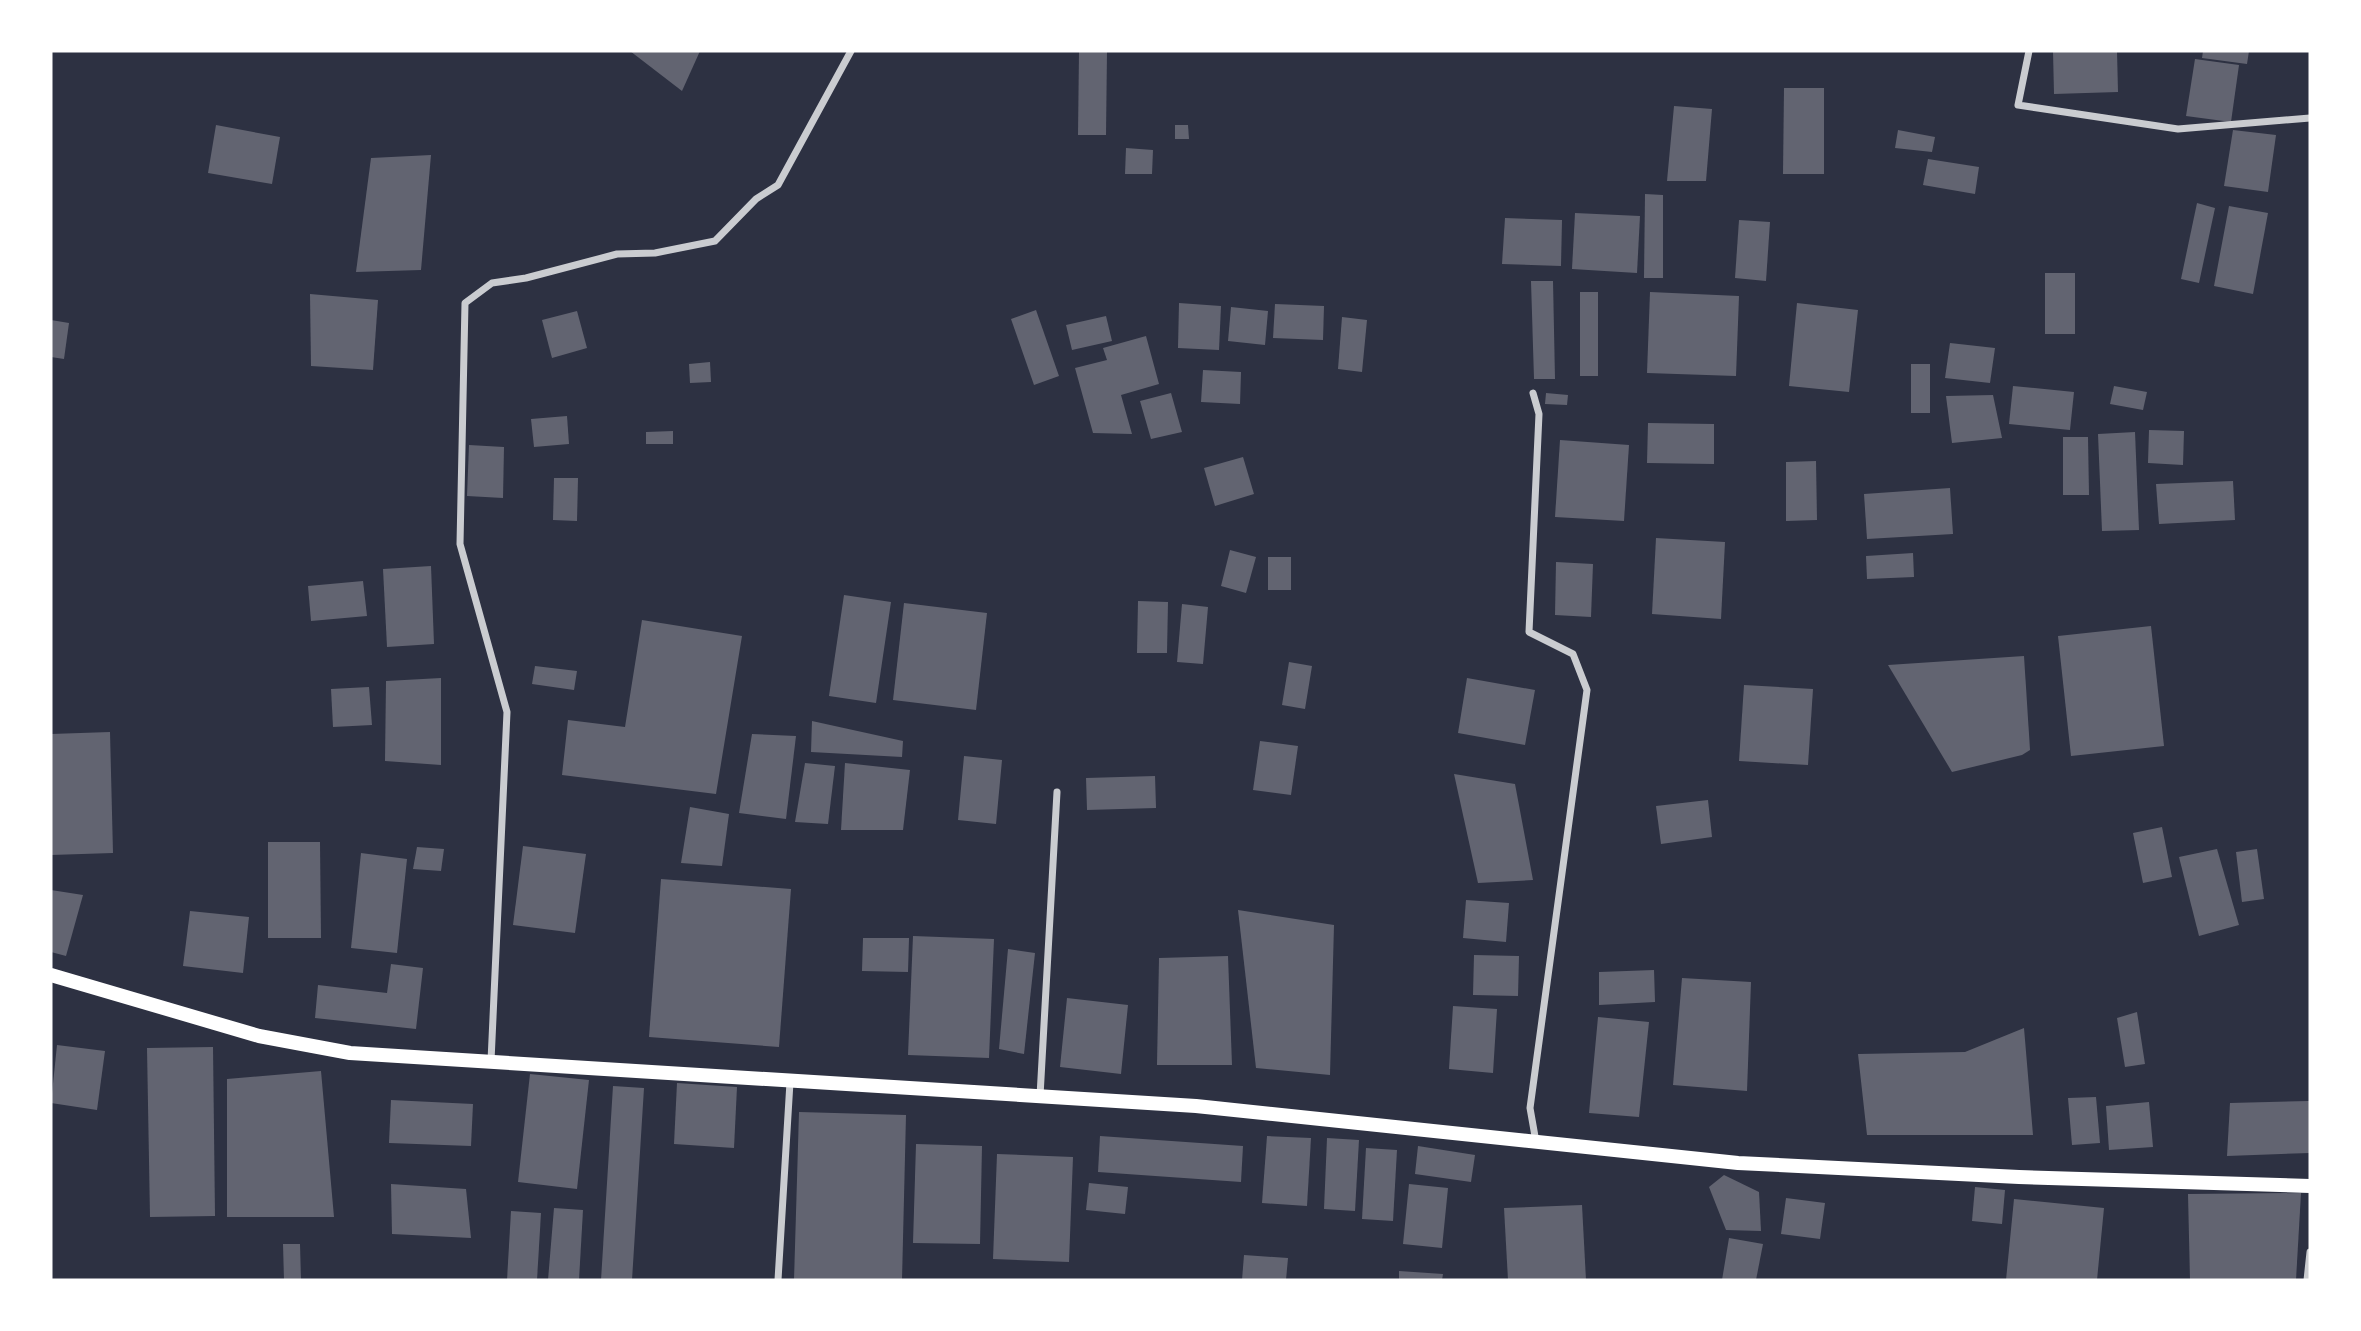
<svg xmlns="http://www.w3.org/2000/svg" width="2361" height="1331" font-family="'Noto Serif',serif">
  <rect width="100%" height="100%" fill="#2d3142"/>
  <g fill="#626471">
    <polygon points="630,51 700,51 682,91"/>
    <polygon points="1079,51 1107,51 1106,135 1078,135"/>
    <polygon points="2053,51 2117,51 2118,92 2054,94"/>
    <polygon points="2203,51 2249,51 2247,64 2202,58"/>
    <polygon points="2195,59 2239,65 2231,122 2186,116"/>
    <polygon points="1784,88 1824,88 1824,174 1783,174"/>
    <polygon points="1674,106 1712,109 1706,181 1667,181"/>
    <polygon points="216,125 280,137 272,184 208,173"/>
    <polygon points="1175,125 1188,125 1189,139 1175,139"/>
    <polygon points="1898,130 1935,137 1932,152 1895,148"/>
    <polygon points="2233,130 2276,135 2268,192 2224,186"/>
    <polygon points="1126,148 1153,150 1152,174 1125,174"/>
    <polygon points="431,155 421,270 356,272 371,158"/>
    <polygon points="1928,159 1979,167 1975,194 1923,185"/>
    <polygon points="1645,194 1663,195 1663,278 1644,278"/>
    <polygon points="2197,203 2215,208 2199,283 2181,279"/>
    <polygon points="2229,206 2268,213 2253,294 2214,286"/>
    <polygon points="1575,213 1640,216 1637,273 1572,269"/>
    <polygon points="1505,218 1562,220 1561,266 1502,264"/>
    <polygon points="1739,220 1770,222 1766,281 1735,278"/>
    <rect x="2045" y="273" width="30" height="61"/>
    <polygon points="1531,281 1553,281 1555,379 1534,379"/>
    <rect x="1580" y="292" width="18" height="84"/>
    <polygon points="1650,292 1739,296 1736,376 1647,373"/>
    <polygon points="310,294 378,300 373,370 311,366"/>
    <polygon points="1179,303 1221,306 1219,350 1178,348"/>
    <polygon points="1797,303 1858,310 1849,392 1789,386"/>
    <polygon points="1275,304 1324,306 1323,340 1273,338"/>
    <polygon points="1231,307 1268,311 1265,345 1228,341"/>
    <polygon points="1036,310 1059,376 1034,385 1011,319"/>
    <polygon points="577,311 587,348 552,358 542,320"/>
    <polygon points="1106,316 1112,341 1072,350 1066,325"/>
    <polygon points="1342,317 1367,320 1362,372 1338,369"/>
    <polygon points="51,320 69,323 64,359 51,357"/>
    <polygon points="1146,336 1159,384 1121,395 1132,434 1093,433 1075,368 1107,360 1103,348"/>
    <polygon points="1950,343 1995,348 1990,383 1945,378"/>
    <polygon points="710,362 711,382 690,383 689,364"/>
    <rect x="1911" y="364" width="19" height="49"/>
    <polygon points="1203,370 1241,372 1240,404 1201,402"/>
    <polygon points="2013,386 2074,392 2070,430 2009,424"/>
    <polygon points="2114,386 2147,392 2143,410 2110,404"/>
    <polygon points="1171,393 1182,432 1151,439 1140,401"/>
    <polygon points="1546,393 1568,395 1567,405 1545,404"/>
    <polygon points="1993,395 2002,438 1952,443 1946,396"/>
    <polygon points="567,416 569,444 534,447 531,419"/>
    <polygon points="1648,423 1714,424 1714,464 1647,463"/>
    <polygon points="2149,430 2184,431 2183,465 2148,463"/>
    <polygon points="673,431 673,444 646,444 646,432"/>
    <polygon points="2135,432 2139,530 2102,531 2098,434"/>
    <polygon points="2063,437 2088,437 2089,495 2063,495"/>
    <polygon points="1560,440 1629,445 1624,521 1555,517"/>
    <polygon points="469,445 504,447 503,498 467,496"/>
    <polygon points="1243,457 1254,494 1215,506 1204,468"/>
    <polygon points="1816,461 1817,520 1786,521 1786,462"/>
    <polygon points="554,478 578,478 577,521 553,520"/>
    <polygon points="2233,481 2235,520 2159,524 2156,484"/>
    <polygon points="1950,488 1953,534 1867,539 1864,494"/>
    <polygon points="1656,538 1725,542 1721,619 1652,614"/>
    <polygon points="1230,550 1256,557 1246,593 1221,586"/>
    <polygon points="1913,553 1914,577 1867,579 1866,556"/>
    <rect x="1268" y="557" width="23" height="33"/>
    <polygon points="1556,562 1593,564 1591,617 1555,615"/>
    <polygon points="431,566 434,644 387,647 383,569"/>
    <polygon points="363,581 367,616 311,621 308,586"/>
    <polygon points="844,595 891,602 876,703 829,696"/>
    <polygon points="1138,601 1168,602 1167,653 1137,653"/>
    <polygon points="904,603 987,613 976,710 893,700"/>
    <polygon points="1182,604 1208,607 1203,664 1177,662"/>
    <polygon points="642,620 742,636 716,794 562,775 568,720 625,727"/>
    <polygon points="2151,626 2164,746 2071,756 2058,636"/>
    <polygon points="2024,656 2030,750 2022,755 1952,772 1888,665"/>
    <polygon points="1289,662 1312,666 1305,709 1282,705"/>
    <polygon points="535,666 577,671 574,690 532,684"/>
    <polygon points="441,678 441,765 385,761 386,681"/>
    <polygon points="1467,678 1535,690 1525,745 1458,733"/>
    <polygon points="1744,685 1813,689 1808,765 1739,761"/>
    <polygon points="369,687 372,725 333,727 331,689"/>
    <polygon points="812,721 903,741 902,757 811,752"/>
    <polygon points="110,732 113,853 51,855 51,734"/>
    <polygon points="752,734 796,736 786,819 739,813"/>
    <polygon points="1260,741 1298,746 1291,795 1253,790"/>
    <polygon points="964,756 1002,760 996,824 958,820"/>
    <polygon points="805,763 835,766 828,824 795,822"/>
    <polygon points="845,763 910,770 903,830 841,830"/>
    <polygon points="1454,774 1515,784 1533,880 1478,883"/>
    <polygon points="1155,776 1156,808 1087,810 1086,778"/>
    <polygon points="1708,800 1712,837 1661,844 1656,806"/>
    <polygon points="690,807 729,814 722,866 681,863"/>
    <polygon points="2162,827 2172,877 2143,883 2133,833"/>
    <polygon points="268,842 320,842 321,938 268,938"/>
    <polygon points="523,846 586,854 575,933 513,925"/>
    <polygon points="417,847 444,849 441,871 413,869"/>
    <polygon points="2217,849 2239,925 2199,936 2179,857"/>
    <polygon points="2257,849 2264,899 2242,902 2236,852"/>
    <polygon points="361,853 407,859 397,953 351,948"/>
    <polygon points="661,879 791,889 779,1047 649,1037"/>
    <polygon points="51,890 83,895 66,956 51,952"/>
    <polygon points="1466,900 1509,903 1506,942 1463,938"/>
    <polygon points="1238,910 1334,925 1330,1075 1256,1068"/>
    <polygon points="190,911 249,917 243,973 183,966"/>
    <polygon points="913,936 994,939 989,1058 908,1055"/>
    <polygon points="863,938 909,938 908,972 862,971"/>
    <polygon points="1008,949 1035,953 1024,1054 999,1049"/>
    <polygon points="1474,955 1519,956 1518,996 1473,995"/>
    <polygon points="1228,956 1232,1065 1157,1065 1159,958"/>
    <polygon points="391,964 423,968 416,1029 315,1018 318,985 387,993"/>
    <polygon points="1654,970 1655,1002 1599,1005 1599,972"/>
    <polygon points="1682,978 1751,982 1747,1091 1673,1085"/>
    <polygon points="1067,998 1128,1005 1121,1074 1060,1067"/>
    <polygon points="1453,1006 1497,1009 1493,1073 1449,1069"/>
    <polygon points="2137,1012 2145,1064 2125,1067 2117,1018"/>
    <polygon points="1598,1017 1649,1022 1639,1117 1589,1113"/>
    <polygon points="2024,1028 2033,1135 1867,1135 1858,1054 1965,1052"/>
    <polygon points="57,1045 105,1051 97,1110 51,1103"/>
    <polygon points="213,1047 215,1216 150,1217 147,1048"/>
    <polygon points="321,1071 334,1217 227,1217 227,1079"/>
    <polygon points="530,1074 589,1080 577,1189 518,1182"/>
    <polygon points="677,1083 737,1087 734,1148 674,1144"/>
    <polygon points="613,1086 644,1088 632,1280 601,1280"/>
    <polygon points="2096,1097 2100,1143 2072,1145 2068,1098"/>
    <polygon points="391,1100 473,1104 471,1146 389,1143"/>
    <polygon points="2309,1101 2310,1153 2227,1156 2230,1103"/>
    <polygon points="2149,1102 2153,1147 2109,1150 2106,1106"/>
    <polygon points="799,1112 906,1115 902,1280 794,1280"/>
    <polygon points="1100,1136 1243,1146 1241,1182 1098,1172"/>
    <polygon points="1267,1136 1311,1138 1307,1206 1262,1203"/>
    <polygon points="1327,1138 1359,1140 1355,1211 1324,1209"/>
    <polygon points="916,1144 982,1146 980,1244 913,1243"/>
    <polygon points="1418,1146 1475,1155 1471,1182 1415,1174"/>
    <polygon points="1366,1148 1397,1150 1393,1221 1362,1219"/>
    <polygon points="997,1154 1073,1157 1069,1262 993,1259"/>
    <polygon points="1724,1175 1759,1192 1761,1231 1726,1230 1709,1187"/>
    <polygon points="1089,1183 1128,1187 1125,1214 1086,1210"/>
    <polygon points="391,1184 466,1189 471,1238 392,1234"/>
    <polygon points="1409,1184 1448,1188 1442,1248 1403,1244"/>
    <polygon points="1975,1187 2005,1190 2002,1224 1972,1221"/>
    <polygon points="2301,1193 2296,1280 2190,1280 2188,1194"/>
    <polygon points="1786,1198 1825,1203 1820,1239 1781,1234"/>
    <polygon points="2014,1199 2104,1208 2097,1280 2006,1280"/>
    <polygon points="1582,1205 1586,1280 1508,1280 1504,1208"/>
    <polygon points="554,1208 583,1210 579,1280 548,1280"/>
    <polygon points="511,1211 541,1213 537,1280 507,1280"/>
    <polygon points="1729,1238 1763,1244 1756,1280 1722,1280"/>
    <polygon points="283,1244 300,1244 301,1280 284,1280"/>
    <polygon points="1244,1255 1288,1258 1286,1280 1242,1280"/>
    <polygon points="1399,1271 1443,1274 1442,1280 1399,1280"/>
  </g>
  <g fill="none" stroke-linecap="round" stroke-linejoin="round">
    <g stroke="#caccd0" stroke-width="7">
      <polyline points="2029,51 2018,105 2178,129 2310,118"/>
      <polyline points="1533,393 1539,414 1529,632 1573,654 1587,690 1530,1108 1536,1142"/>
      <polyline points="491,1061 507,712 460,544 465,303 492,283 526,278 617,254 655,253 715,241 756,199 778,185 851,51"/>
      <polyline points="1040,1096 1057,792"/>
      <polyline points="778,1280 790,1082"/>
      <polyline points="2307,1280 2310,1252"/>
    </g>
    <polyline stroke="#fff" stroke-width="14" points="51,975 259,1036 350,1053 1196,1106 1738,1163 2019,1177 2310,1186"/>
  </g>
  <rect width="2361" height="1331" fill="none" stroke="#ffffff" stroke-width="105"/>
</svg>
